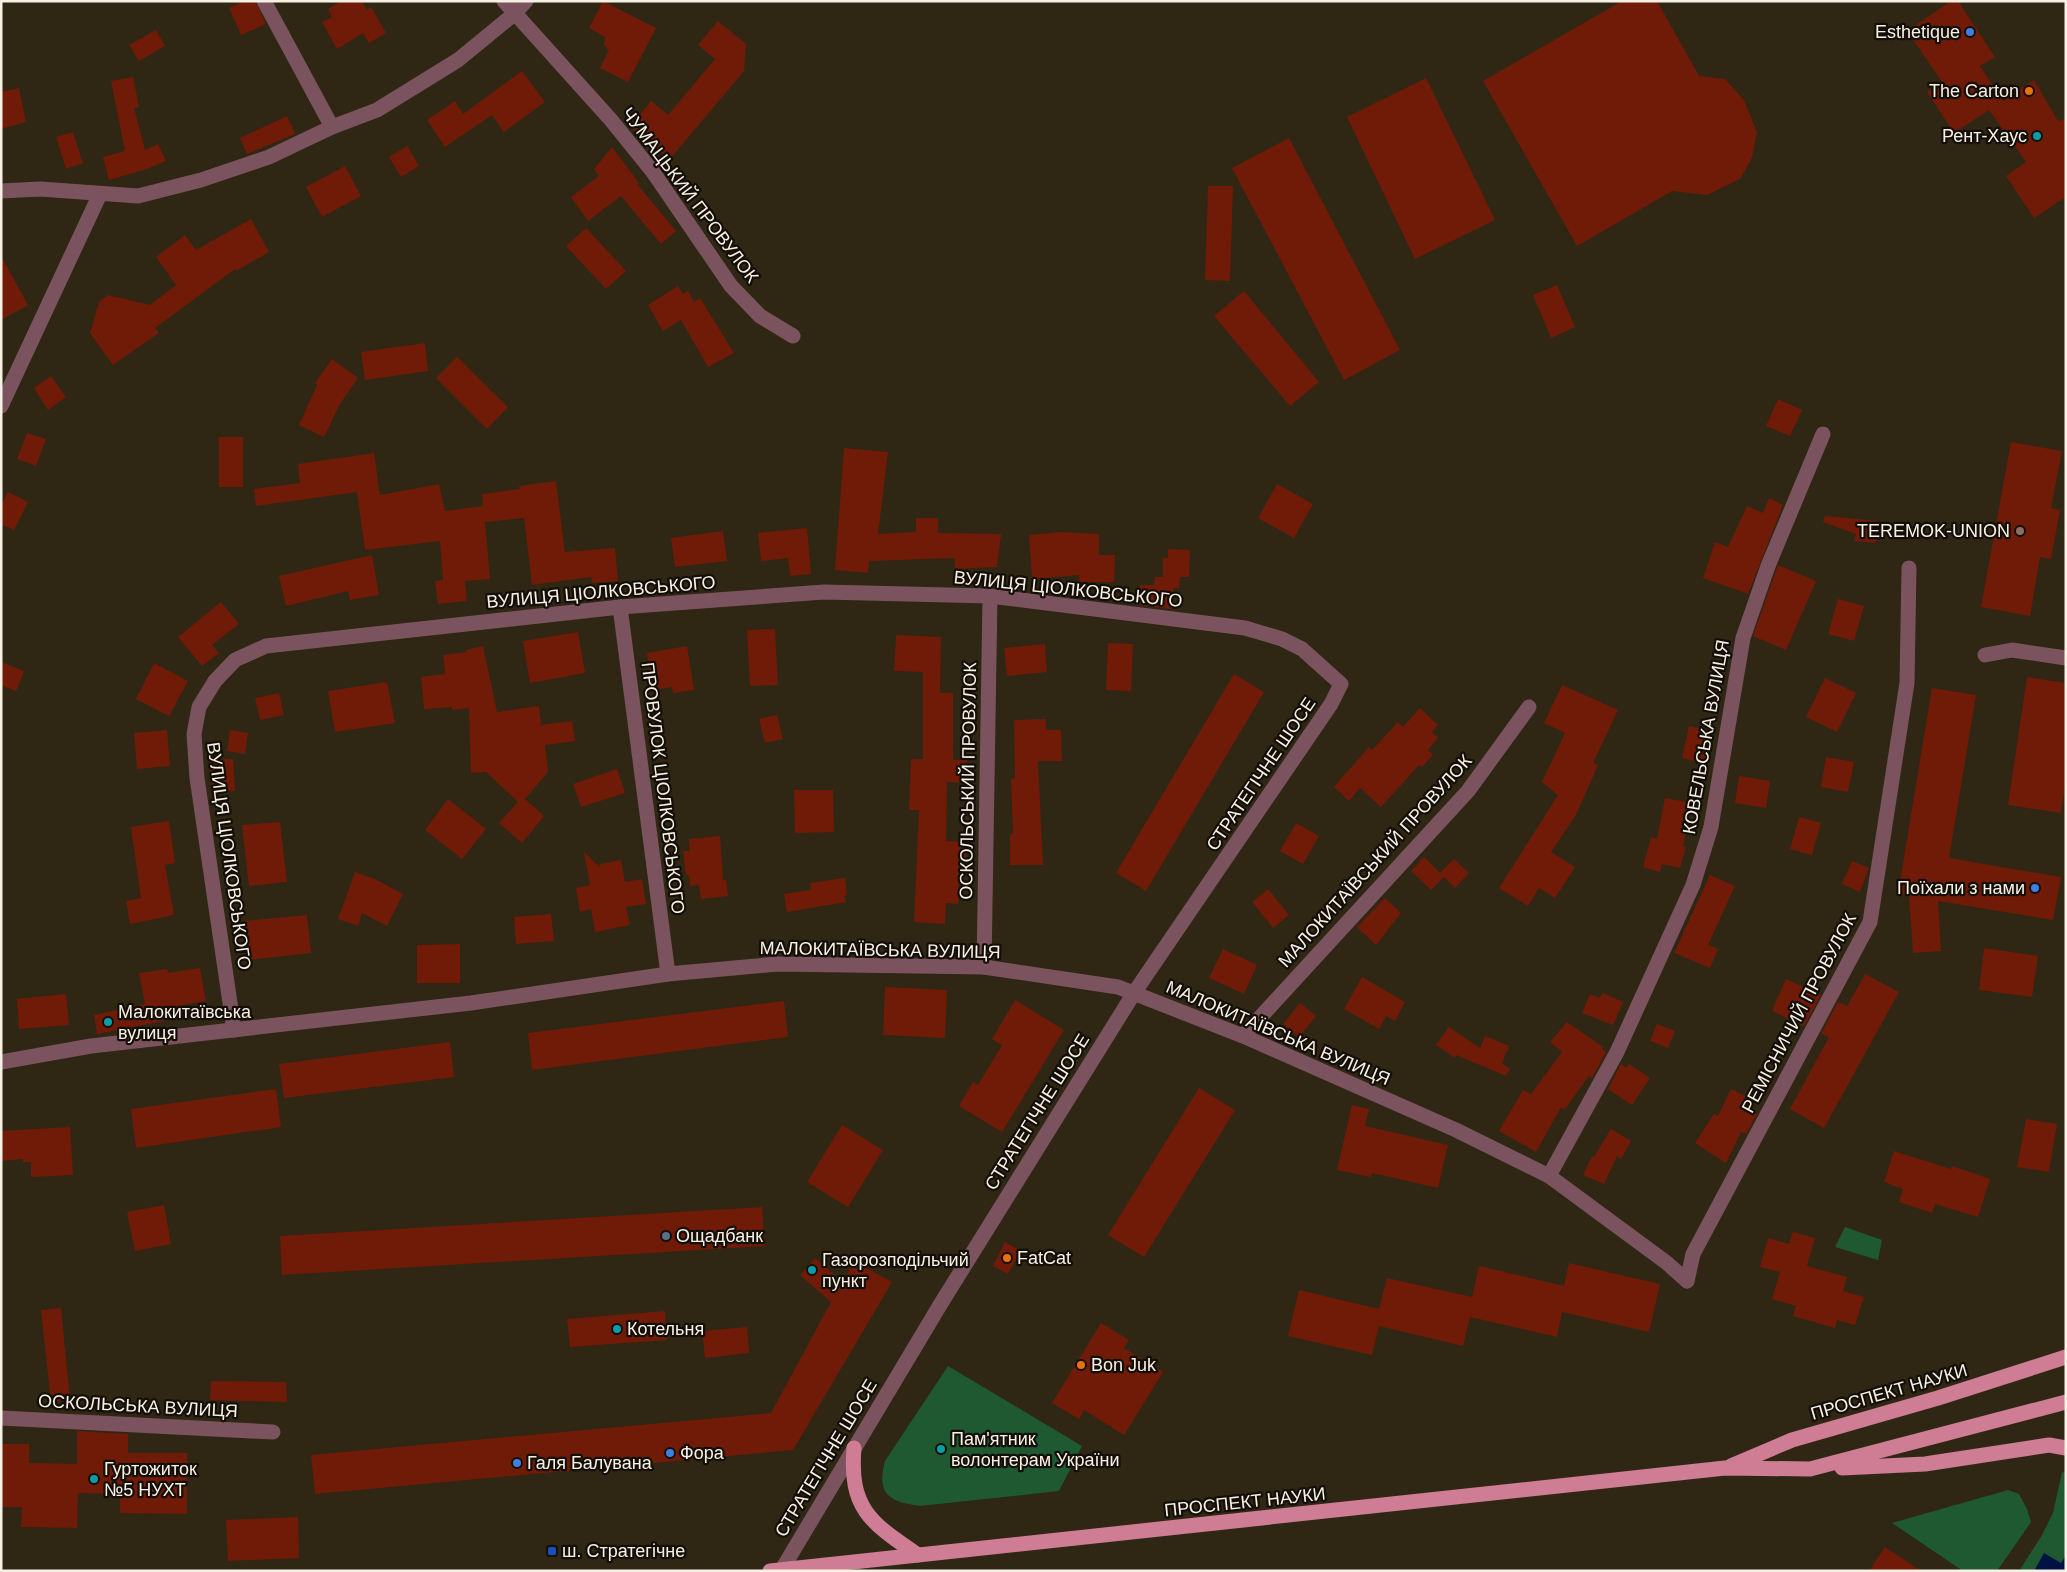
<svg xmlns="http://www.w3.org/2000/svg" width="2067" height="1572" font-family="Arial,sans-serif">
  <rect width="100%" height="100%" fill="#2f2614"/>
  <g fill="#1e5931">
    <polygon points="1845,1227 1882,1240 1878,1260 1835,1247"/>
    <path d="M948 1366 1082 1446 1059 1491 920 1506C889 1502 876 1494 885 1461Z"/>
    <polygon points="2062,1472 2066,1473 2066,1571 2019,1571 2042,1535 2053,1513"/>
    <polygon points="2008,1490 2019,1494 2027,1509 2031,1522 1997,1571 1963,1571 1892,1523"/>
  </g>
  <polygon fill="#001243" points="2044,1553 2061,1563 2066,1555 2066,1571 2034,1571"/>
  <g fill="#701b07">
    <polygon points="244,1 255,1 266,24 241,35 229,8"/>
    <polygon points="342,1 362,1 367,10 371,7 386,33 369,43 363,33 337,49 322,22 332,17 328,9"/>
    <polygon points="603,1 656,28 628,82 600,68 609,50 604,45 605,37 589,28"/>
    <polygon points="1622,1 1657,1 1699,76 1725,79 1744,100 1757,132 1752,158 1740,179 1707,195 1672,191 1577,246 1483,81"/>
    <polygon points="1951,1 1958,1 1995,57 1980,66 2003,101 2034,80 2058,121 2066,119 2066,197 2034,218 2006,176 2026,162 1989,110 1954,133 1927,92 1942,82 1907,31"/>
    <polygon points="718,21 746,44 744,71 669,160 630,127 651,101 668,115 715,59 698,45"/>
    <polygon points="156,30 165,46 139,61 129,45"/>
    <polygon points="522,71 545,102 504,132 492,115 445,147 427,120 455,101 463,114"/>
    <polygon points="133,77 139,107 134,108 145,150 158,144 166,161 147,169 109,180 103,157 125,151 111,81"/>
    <polygon points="1426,78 1495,220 1415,259 1347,117"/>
    <polygon points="19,88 26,122 1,129 1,92"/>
    <polygon points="287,116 295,134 247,154 240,138"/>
    <polygon points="73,132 83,163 66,169 56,137"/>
    <polygon points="1289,138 1400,350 1344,380 1232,168"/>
    <polygon points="407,146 419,166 401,177 389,157"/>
    <polygon points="612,147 639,183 637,184 676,231 661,244 621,196 588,221 571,197 599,176 594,169"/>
    <polygon points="345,166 361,196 322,217 306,187"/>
    <polygon points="1208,186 1233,186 1230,281 1205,280"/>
    <polygon points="251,219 269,252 236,271 235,269 155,328 159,333 113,365 90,333 99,302 108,295 150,305 176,285 156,257 185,235 196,250"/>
    <polygon points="586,228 626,271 606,289 566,246"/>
    <polygon points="1,256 28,305 1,320"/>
    <polygon points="1557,285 1575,327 1551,338 1533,295"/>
    <polygon points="678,286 683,294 688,291 694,302 700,298 734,353 708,367 681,320 663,331 648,305"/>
    <polygon points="1244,291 1319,382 1290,406 1214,316"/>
    <polygon points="425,343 428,371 365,380 361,352"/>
    <polygon points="457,357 508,407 487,429 436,378"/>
    <polygon points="332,359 358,378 340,404 324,437 299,425 317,385 315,383"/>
    <polygon points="51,376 66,397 48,410 34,388"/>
    <polygon points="1778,399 1802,410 1790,436 1766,426"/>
    <polygon points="27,433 46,439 36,466 17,459"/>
    <rect x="219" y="437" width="24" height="50"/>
    <polygon points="2011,442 2062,451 2051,508 2060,510 2051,559 2040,557 2030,616 1981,607"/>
    <polygon points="844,448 888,452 878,534 916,532 916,518 938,518 938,533 1001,534 997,567 955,569 955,558 869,561 868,573 835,570"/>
    <polygon points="374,453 380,495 439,484 445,511 483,506 482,494 520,489 519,486 556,481 565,552 615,548 618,581 592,583 591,577 532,585 524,518 485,522 490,579 465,581 467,601 438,604 435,581 443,580 440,541 365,550 357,492 256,506 254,489 300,483 298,464"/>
    <polygon points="1277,484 1313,504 1294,538 1258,518"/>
    <polygon points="8,492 28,502 14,530 1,524 1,505"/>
    <polygon points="1769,498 1783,505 1748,594 1703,578 1715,542 1728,547 1747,506 1763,513"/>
    <polygon points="1825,516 1878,521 1876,543 1854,541 1856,534 1823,522"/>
    <polygon points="807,528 811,574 790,576 788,558 761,561 758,533"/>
    <polygon points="723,531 727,561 675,567 671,538"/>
    <polygon points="1061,532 1099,534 1099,555 1115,555 1114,582 1079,582 1079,575 1032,579 1029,535"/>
    <polygon points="1168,549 1190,550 1189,577 1180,577 1179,588 1173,588 1172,609 1139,605 1140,585 1154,585 1155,577 1163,577 1163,558 1168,558"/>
    <polygon points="372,555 379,595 350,600 348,591 286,606 279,576"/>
    <polygon points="1778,565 1816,581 1786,650 1753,636"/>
    <polygon points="1838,599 1864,606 1854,641 1828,634"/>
    <polygon points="221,602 239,624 212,645 219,653 202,666 178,637"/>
    <polygon points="775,629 778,685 750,686 747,630"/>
    <polygon points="578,632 585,673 530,683 523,641"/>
    <polygon points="896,635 941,637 940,693 953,693 953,760 967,760 966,783 947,782 946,841 967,842 966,860 960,859 958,904 946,903 945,924 914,922 919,810 909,810 911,759 923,759 923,672 894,671"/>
    <polygon points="1108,643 1133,644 1131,691 1106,690"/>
    <polygon points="1045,644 1047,672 1007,676 1004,648"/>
    <polygon points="483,646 497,712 539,706 541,725 572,721 575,741 545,745 548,772 525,799 544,816 522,843 499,823 518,802 486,772 471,773 469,708 452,710 452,707 424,709 421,677 445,674 443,655 467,652 466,650"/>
    <polygon points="687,646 694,690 673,693 672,687 653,690 647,653"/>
    <polygon points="1,662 24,671 16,691 1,685"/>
    <polygon points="154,663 188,681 169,716 136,699"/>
    <polygon points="1234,674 1264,692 1146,891 1116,873"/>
    <polygon points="2027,677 2066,683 2066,778 2061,813 2008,805"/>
    <polygon points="1825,678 1856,693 1837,732 1806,717"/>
    <polygon points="387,682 395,723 335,732 328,691"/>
    <polygon points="1562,685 1618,710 1593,763 1598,765 1576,815 1551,852 1575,867 1555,898 1539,888 1528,906 1499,888 1558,795 1542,782 1565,733 1544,723"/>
    <polygon points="1932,688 1976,695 1949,858 2061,877 2053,920 1938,901 1941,951 1913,953 1909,896 1898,894"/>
    <polygon points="279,693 284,715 260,720 255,698"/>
    <polygon points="1420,708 1438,725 1432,732 1438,738 1428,750 1433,755 1422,767 1419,765 1381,807 1360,788 1349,801 1334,787 1369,747 1372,750 1398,722 1403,727"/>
    <polygon points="777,715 783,739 765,743 759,719"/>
    <polygon points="1046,719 1046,730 1061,730 1062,761 1038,761 1043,865 1010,865 1010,834 1013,834 1011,779 1015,778 1014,720"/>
    <polygon points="1689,726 1714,732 1706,764 1682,758"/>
    <polygon points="167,730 170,766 137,769 134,733"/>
    <polygon points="230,730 248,733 245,754 227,751"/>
    <polygon points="1826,757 1854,762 1848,792 1821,787"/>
    <polygon points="233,759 235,791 212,792 210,760"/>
    <polygon points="617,769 625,793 581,807 573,784"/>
    <polygon points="1739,776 1770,781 1766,808 1735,803"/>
    <polygon points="794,790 833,790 834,832 795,833"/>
    <polygon points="1665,798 1692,803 1683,846 1686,847 1680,868 1662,864 1660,872 1643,867 1651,837 1657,839"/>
    <polygon points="448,799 486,829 462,859 425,830"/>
    <polygon points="1799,817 1821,823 1812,855 1790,849"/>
    <polygon points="169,821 175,863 165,865 174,915 130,924 126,901 141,898 131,827"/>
    <polygon points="280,822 287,882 249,886 242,825"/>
    <polygon points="1296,823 1319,836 1303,864 1280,851"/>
    <polygon points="720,836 723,880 726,880 728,896 701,899 699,885 690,886 689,875 686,875 683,851 690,851 689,839"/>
    <polygon points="584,852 600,867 600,864 621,860 625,882 642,879 646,904 626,907 630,925 595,932 591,909 580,912 576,888 590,885"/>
    <polygon points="1424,857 1440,873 1454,859 1469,873 1455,888 1444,877 1431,890 1411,871"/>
    <polygon points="1852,861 1869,868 1860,892 1842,884"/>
    <polygon points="355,872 375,879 403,894 387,926 362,913 358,926 338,919"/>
    <polygon points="1710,875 1735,886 1708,945 1718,949 1710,968 1674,953"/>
    <polygon points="845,878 847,895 844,896 846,902 787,912 784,894 811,890 810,883"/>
    <polygon points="1268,889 1289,915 1273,928 1252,902"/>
    <polygon points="1385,898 1401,913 1376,945 1357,927"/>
    <polygon points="551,914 554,941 516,944 514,917"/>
    <polygon points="307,915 311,953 247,960 243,921"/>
    <polygon points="460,944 460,983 417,983 417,945"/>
    <polygon points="1984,948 2038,956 2032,997 1979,990"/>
    <polygon points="1223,949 1257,965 1244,994 1209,978"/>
    <polygon points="200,968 206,1001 172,1007 174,1019 97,1034 94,1015 145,1004 139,973 167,969 168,973"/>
    <polygon points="1865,974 1899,992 1824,1128 1790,1109 1829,1037 1821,1034 1838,1002 1847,1006"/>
    <polygon points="1362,977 1405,1002 1395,1021 1386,1016 1379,1029 1344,1009"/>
    <polygon points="1786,979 1821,995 1804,1026 1772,1011"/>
    <polygon points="885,987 947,990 945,1038 883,1035"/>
    <polygon points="1603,993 1623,1002 1613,1025 1582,1013 1590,994 1600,998"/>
    <polygon points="66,994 69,1025 19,1029 17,999"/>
    <polygon points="1015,1000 1064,1030 1002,1132 959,1106 973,1082 978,1085 1002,1045 992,1039"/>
    <polygon points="784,1001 788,1037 532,1070 528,1033"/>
    <polygon points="1300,1003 1316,1016 1299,1037 1283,1024"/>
    <polygon points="1567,1022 1603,1047 1602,1049 1606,1052 1592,1078 1589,1076 1564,1110 1561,1107 1536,1152 1499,1131 1523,1090 1531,1094 1562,1052 1550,1042"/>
    <polygon points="1657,1024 1675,1031 1668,1048 1650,1041"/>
    <polygon points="1449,1027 1480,1048 1485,1036 1509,1046 1502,1063 1510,1069 1506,1076 1456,1055 1455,1058 1436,1045"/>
    <polygon points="450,1042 454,1077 284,1098 279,1064"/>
    <polygon points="1621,1064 1626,1068 1629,1064 1650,1078 1632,1105 1608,1089"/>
    <polygon points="1199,1088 1235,1110 1144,1257 1108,1235"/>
    <polygon points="276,1089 281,1127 136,1148 131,1109"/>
    <polygon points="1731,1089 1754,1100 1748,1110 1757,1114 1746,1134 1741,1132 1726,1163 1695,1143 1714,1114 1718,1116"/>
    <polygon points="1352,1105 1369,1109 1365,1126 1448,1145 1438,1188 1372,1173 1371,1177 1337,1170"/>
    <polygon points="2026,1119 2057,1124 2049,1172 2017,1167"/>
    <polygon points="842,1125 883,1150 848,1207 807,1182"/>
    <polygon points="70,1127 73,1175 31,1177 31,1162 23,1162 23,1159 1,1161 1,1131"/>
    <polygon points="1611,1129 1631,1141 1621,1159 1617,1156 1604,1184 1583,1175 1592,1156 1594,1157"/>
    <polygon points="1894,1151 1951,1169 1952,1166 1990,1179 1978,1217 1935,1204 1932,1213 1899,1202 1903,1189 1884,1182"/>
    <polygon points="164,1205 171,1244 135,1251 127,1212"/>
    <polygon points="762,1207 765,1246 282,1275 280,1236"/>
    <polygon points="1793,1232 1815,1238 1807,1266 1847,1277 1843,1291 1864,1297 1855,1325 1837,1320 1835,1328 1793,1316 1796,1306 1772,1299 1780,1272 1760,1267 1768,1238 1789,1244"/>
    <polygon points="1005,1242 1021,1251 1008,1274 993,1266"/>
    <polygon points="815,1258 843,1282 854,1261 892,1282 793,1450 315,1494 311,1455 771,1413 831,1302 800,1275"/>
    <polygon points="1569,1263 1660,1284 1649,1332 1562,1312 1557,1337 1470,1317 1463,1346 1379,1326 1372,1355 1288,1336 1299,1290 1379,1309 1387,1278 1472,1297 1479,1266 1564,1286"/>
    <polygon points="61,1308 70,1400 51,1402 41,1310"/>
    <polygon points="665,1311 667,1340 570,1347 567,1319"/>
    <polygon points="1101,1323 1129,1340 1124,1348 1163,1372 1124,1435 1084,1410 1079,1419 1052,1403"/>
    <polygon points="747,1327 749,1353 705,1358 702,1331"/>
    <polygon points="211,1381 286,1382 287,1402 210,1400"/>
    <polygon points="77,1431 128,1434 128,1453 187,1453 187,1514 120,1513 120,1494 78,1493 77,1528 21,1527 22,1507 1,1507 1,1444 29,1444 29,1463 77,1464"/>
    <polygon points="298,1517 299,1558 228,1561 226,1520"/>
    <polygon points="1885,1547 1921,1571 1869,1571"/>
  </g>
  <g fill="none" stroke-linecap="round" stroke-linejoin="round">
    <g stroke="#7b535e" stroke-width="15">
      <polyline points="264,1 332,127"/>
      <polyline points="504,1 611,120 653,172 731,286 760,316 793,336"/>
      <polyline points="1,191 40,189 138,196 201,180 269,157 332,127 377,110 458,60 514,14 526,1"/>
      <polyline points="1,406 100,194"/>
      <polyline points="620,607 668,974"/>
      <polyline points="1985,655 2012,650 2066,658"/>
      <polyline points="984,967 990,596"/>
      <polyline points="234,1030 197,778 194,734 199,707 215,681 235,660 266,646 620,607 824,592 990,596 1245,628 1282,639 1302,649 1341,684 1331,704 1134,993 940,1305 781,1571"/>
      <polyline points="1243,1036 1468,791 1529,707"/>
      <polyline points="1,1062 91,1046 471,1003 668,974 777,964 984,967 1118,987 1243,1036 1456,1130 1549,1176 1667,1263 1687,1281"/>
      <polyline points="1549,1176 1617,1052 1693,885 1711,827 1743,638 1768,566 1823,434"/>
      <polyline points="1687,1281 1693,1254 1870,922 1907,683 1909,568"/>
      <polyline points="1,1418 273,1432"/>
    </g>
    <g stroke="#ce7d94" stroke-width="15">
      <path d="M854 1448C849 1509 871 1523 918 1555"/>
      <polyline points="1731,1466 1792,1440 1938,1398 2066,1357"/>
      <polyline points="1842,1468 1925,1464 2049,1445 2066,1448"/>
      <polyline points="770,1571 1725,1468 1810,1469 2066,1402"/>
    </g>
  </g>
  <g fill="#3f7fe0" stroke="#130f08" stroke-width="2">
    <circle cx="1970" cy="32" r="5"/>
    <circle cx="2035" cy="888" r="5"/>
    <circle cx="670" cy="1453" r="5"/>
    <circle cx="517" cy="1463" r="5"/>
  </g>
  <g fill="#e8710a" stroke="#130f08" stroke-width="2">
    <circle cx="2029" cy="91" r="5"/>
    <circle cx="1007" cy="1258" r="5"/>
    <circle cx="1081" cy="1365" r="5"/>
  </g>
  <g fill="#0f9aa8" stroke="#130f08" stroke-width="2">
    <circle cx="2037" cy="136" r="5"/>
    <circle cx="108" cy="1022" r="5"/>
    <circle cx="812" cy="1270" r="5"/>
    <circle cx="617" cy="1329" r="5"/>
    <circle cx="941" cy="1449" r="5"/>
    <circle cx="94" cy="1479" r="5"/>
  </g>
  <circle fill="#8d6e63" stroke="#130f08" stroke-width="2" cx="2020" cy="531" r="5"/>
  <circle fill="#5c6f8a" stroke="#130f08" stroke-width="2" cx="666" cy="1236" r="5"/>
  <rect fill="#1a4fb4" stroke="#130f08" stroke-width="2" x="547" y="1546" width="10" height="10" rx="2.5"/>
  <g text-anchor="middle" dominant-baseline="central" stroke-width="4.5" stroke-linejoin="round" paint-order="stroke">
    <g font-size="18" fill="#f7f1e5" stroke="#130f08" text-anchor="start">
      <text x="1960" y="32" text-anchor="end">Esthetique</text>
      <text x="2019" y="91" text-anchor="end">The Carton</text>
      <text x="2027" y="136" text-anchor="end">Рент-Хаус</text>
      <text x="2010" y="531" text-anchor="end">TEREMOK-UNION</text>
      <text x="2025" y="888" text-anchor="end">Поїхали з нами</text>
      <text x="118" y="1012">Малокитаївська<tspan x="118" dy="21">вулиця</tspan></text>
      <text x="676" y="1236">Ощадбанк</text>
      <text x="1017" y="1258">FatCat</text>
      <text x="822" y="1260">Газорозподільчий<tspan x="822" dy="21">пункт</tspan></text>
      <text x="627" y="1329">Котельня</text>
      <text x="1091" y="1365">Bon Juk</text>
      <text x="951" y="1439">Пам'ятник<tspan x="951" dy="21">волонтерам України</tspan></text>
      <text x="680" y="1453">Фора</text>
      <text x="527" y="1463">Галя Балувана</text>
      <text x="104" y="1469">Гуртожиток<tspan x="104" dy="21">№5 НУХТ</tspan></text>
      <text x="562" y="1551">ш. Стратегічне</text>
    </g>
    <g font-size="18" fill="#f7f1e5" stroke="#130f08">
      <text transform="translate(690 195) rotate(53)">ЧУМАЦЬКИЙ ПРОВУЛОК</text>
      <text transform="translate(1068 589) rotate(6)">ВУЛИЦЯ ЦІОЛКОВСЬКОГО</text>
      <text transform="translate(601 592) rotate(-5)">ВУЛИЦЯ ЦІОЛКОВСЬКОГО</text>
      <text transform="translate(1706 737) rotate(-80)">КОВЕЛЬСЬКА ВУЛИЦЯ</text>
      <text transform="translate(1261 774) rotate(-56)">СТРАТЕГІЧНЕ ШОСЕ</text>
      <text transform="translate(968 781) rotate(-89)">ОСКОЛЬСЬКИЙ ПРОВУЛОК</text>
      <text transform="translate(663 788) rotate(83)">ПРОВУЛОК ЦІОЛКОВСЬКОГО</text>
      <text transform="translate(229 856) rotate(82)">ВУЛИЦЯ ЦІОЛКОВСЬКОГО</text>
      <text transform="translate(1375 861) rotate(-48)">МАЛОКИТАЇВСЬКИЙ ПРОВУЛОК</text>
      <text transform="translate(880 950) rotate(1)">МАЛОКИТАЇВСЬКА ВУЛИЦЯ</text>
      <text transform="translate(1799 1013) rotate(-62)">РЕМІСНИЧИЙ ПРОВУЛОК</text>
      <text transform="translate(1278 1033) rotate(23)">МАЛОКИТАЇВСЬКА ВУЛИЦЯ</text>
      <text transform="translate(1037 1112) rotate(-58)">СТРАТЕГІЧНЕ ШОСЕ</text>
      <text transform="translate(1889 1392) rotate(-16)">ПРОСПЕКТ НАУКИ</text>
      <text transform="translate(138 1406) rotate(3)">ОСКОЛЬСЬКА ВУЛИЦЯ</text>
      <text transform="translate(826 1458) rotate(-59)">СТРАТЕГІЧНЕ ШОСЕ</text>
      <text transform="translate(1245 1502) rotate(-6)">ПРОСПЕКТ НАУКИ</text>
    </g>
  </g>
  <rect width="2067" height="1572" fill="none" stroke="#f7f1e5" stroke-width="5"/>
</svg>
